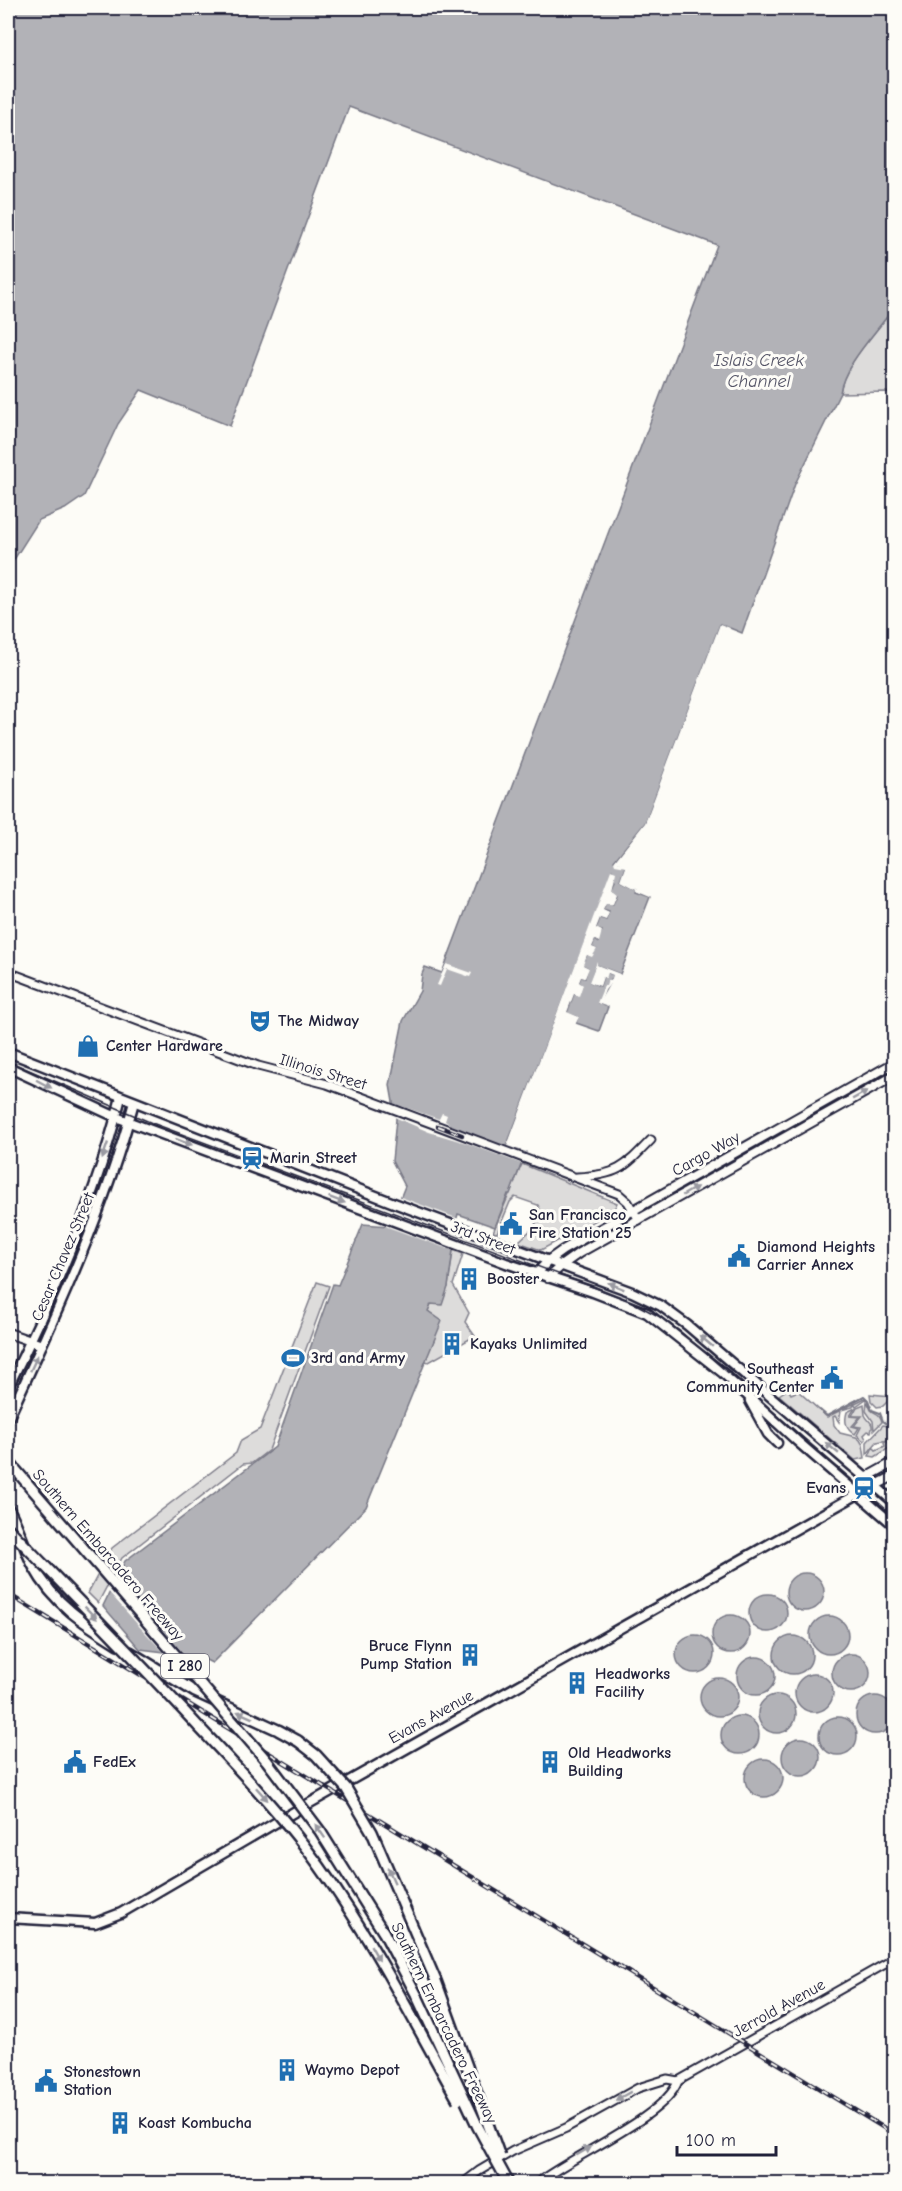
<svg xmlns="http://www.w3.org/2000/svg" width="902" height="2191" font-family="'Comic Neue',sans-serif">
  <rect width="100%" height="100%" fill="#fdfcf7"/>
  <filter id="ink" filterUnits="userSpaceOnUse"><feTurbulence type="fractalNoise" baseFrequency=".0167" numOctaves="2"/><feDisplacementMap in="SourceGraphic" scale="12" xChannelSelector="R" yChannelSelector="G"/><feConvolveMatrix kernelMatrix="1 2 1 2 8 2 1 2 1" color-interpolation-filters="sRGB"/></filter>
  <g filter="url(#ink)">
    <g fill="#dddcdb" stroke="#807f8b" stroke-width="1.5">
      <path d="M894 310V395L887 392 840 393C843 366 873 336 889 314Z"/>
      <polygon points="522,1164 617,1203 613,1211 541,1250 518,1242 532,1229 542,1214 538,1205 515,1197 510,1202 497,1233 493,1232"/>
      <polygon points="453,1250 463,1254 453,1285 469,1313 465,1322 475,1336 429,1362 425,1361 441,1321 428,1311 431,1304 448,1287"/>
      <polygon points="317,1282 329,1286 269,1450 252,1463 243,1464 122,1558 98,1603 88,1593 112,1548 236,1453 241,1440 260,1429"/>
      <polygon points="788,1389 791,1394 798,1391 827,1417 865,1398 866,1399 856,1406 854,1403 853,1407 841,1410 839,1422 835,1416 833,1417 834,1425 840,1433 856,1437 860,1440 863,1445 865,1458 855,1460 779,1395"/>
      <polygon points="870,1394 891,1396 891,1398 883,1406 877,1407 871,1401"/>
      <path d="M867 1401 871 1410C877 1415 880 1413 882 1422L874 1430 873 1421 866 1411Z"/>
      <path d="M864 1404 865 1415C868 1422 875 1422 871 1432L868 1431 864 1435 866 1439 864 1441 857 1435 861 1427 854 1426 862 1416H852L857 1407Z"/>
      <path d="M855 1408 850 1416 860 1417 852 1426 859 1428 855 1434C846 1428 844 1422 847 1412Z"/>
      <polygon points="883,1425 888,1426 894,1433 891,1437 894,1439 877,1442 867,1454 867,1442"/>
      <polygon points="887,1441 889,1444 890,1441 894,1441 894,1445 875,1457 869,1456 873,1447 876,1450 885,1446 884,1442"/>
    </g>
    <g fill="#b2b2b7" stroke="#787885" stroke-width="1.5">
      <path d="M8 8H894V310L889 314C873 336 843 367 840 393L795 484 742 633 720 624 645 823 614 861 626 867 621 881 637 889 636 892 650 897 620 974 596 965 590 982 600 986 603 977 608 973 614 975 598 1003 608 1007 599 1031 576 1023 578 1017 567 1013 574 994 578 995 582 986 579 982 581 977 585 978 588 968 582 965 587 955 596 949 592 947 595 940 598 942V938L602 931 596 929 600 918 606 920 609 912 603 910 606 903 613 904 617 895 611 890 615 881 612 871 507 1145 526 1152 510 1194H508L495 1227 458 1214 449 1247 453 1250 448 1287 442 1305 431 1304 428 1311 442 1321 366 1507 212 1663 198 1656 140 1649 103 1606 125 1561 275 1447 333 1284 338 1285 363 1224 389 1226 405 1186 392 1161 396 1119 390 1085 403 1021 420 991 422 974 425 967 442 973 717 245 349 107 230 426 141 390 118 424 84 496 65 509 39 520 8 569Z"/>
      <circle cx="805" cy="1592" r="19"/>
      <circle cx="768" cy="1613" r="19"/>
      <circle cx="731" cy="1634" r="19"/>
      <circle cx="829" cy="1635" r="19"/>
      <circle cx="695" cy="1654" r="19"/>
      <circle cx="793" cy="1655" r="19"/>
      <circle cx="851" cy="1673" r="19"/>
      <circle cx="756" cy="1676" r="19"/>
      <circle cx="814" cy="1693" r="19"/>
      <circle cx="719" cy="1697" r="19"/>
      <circle cx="777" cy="1714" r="19"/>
      <circle cx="875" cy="1715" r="19"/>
      <circle cx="740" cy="1735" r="19"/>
      <circle cx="838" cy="1736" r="19"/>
      <circle cx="801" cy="1757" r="19"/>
      <circle cx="764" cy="1778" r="19"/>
    </g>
    <g fill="#fdfcf7">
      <polygon points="720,624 730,628 729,631 722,628 647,824 618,862 629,866 625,880 640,890 651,894 650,897 636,891 636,889 621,881 626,867 615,865 614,862 645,823"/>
      <polygon points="611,870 616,872 612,890 617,894 613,904 606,904 603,910 609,913 606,920 600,918 596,928 602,931 599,942 595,940 592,947 597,949 592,957 587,955 583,965 589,968 585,978 581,977 579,982 583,985 579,996 574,994 567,1012 579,1017 575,1025 573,1023 575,1019 565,1015 564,1012 571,992 577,992 579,986 576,982 578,975 583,974 585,970 579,965 584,953 587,952 590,953 589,946 598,933 593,929 597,917 600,915 605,917 605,914 600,911 603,902 611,900 613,895 609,891 610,882 511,1144 527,1149 526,1152 507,1146"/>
      <polygon points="597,961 597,965 620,974 619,977 617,976 614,983 610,984 605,990 601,1001 609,1004 608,1007 597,1003 604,986 606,986 608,980 611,981 613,975 608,973 606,978 603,977 600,986 589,982"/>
      <polygon points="446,964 472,973 470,977 447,969 440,986 437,985"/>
      <polygon points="390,1102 439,1119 442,1113 447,1115 445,1121 451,1125 525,1154 522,1164 466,1143 429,1132 392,1116"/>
      <polygon points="398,1196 459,1219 448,1249 385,1226"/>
      <polygon points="115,1575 148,1614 188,1658 166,1655 139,1626 107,1590"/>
    </g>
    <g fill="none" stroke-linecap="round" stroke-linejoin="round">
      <polyline stroke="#787885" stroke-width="2" points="820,1410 827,1416 864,1396 868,1400 872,1410 880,1413 883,1421 887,1424"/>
      <g stroke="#22223b" stroke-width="11">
        <g id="tertiary">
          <polyline points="8,972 258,1066 327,1084 619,1194 628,1202 639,1220"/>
          <path d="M577 1177C618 1175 624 1168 651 1140"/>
          <polyline points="462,2184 479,2171 513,2151 566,2128 638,2088 667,2079 678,2081 894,1959"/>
          <path d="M536 2184C569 2157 666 2117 678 2081"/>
        </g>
      </g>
      <g stroke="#22223b" stroke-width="12">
        <g id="secondary">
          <polyline points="536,1274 549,1260 563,1250 894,1063"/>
          <polyline points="548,1278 562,1265 579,1253 894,1076"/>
          <polyline points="8,1333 42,1345"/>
          <polyline points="858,1494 867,1477 894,1462"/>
          <polyline points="858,1494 894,1476"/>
        </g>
      </g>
      <g stroke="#22223b" stroke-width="13">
        <g id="primary">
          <polyline points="8,1052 394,1203 632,1292 661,1306 687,1325 894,1502"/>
          <polyline points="8,1067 116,1117 506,1263 593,1292 647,1313 723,1373 797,1441 894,1525"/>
          <path d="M8 1387C54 1295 96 1197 121 1097"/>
          <polyline points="750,1401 768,1434 777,1443"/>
          <path d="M8 1419C56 1315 104 1213 134 1102"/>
          <polyline points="8,1918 95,1923 121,1913 294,1812 858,1494"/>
        </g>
      </g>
      <g stroke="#22223b" stroke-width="14">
        <g id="motorway">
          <path d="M8 1508C19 1527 24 1548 34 1567 54 1604 84 1623 118 1644"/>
          <polyline points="130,1652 195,1692 278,1730 298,1741"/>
        </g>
      </g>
      <use href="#tertiary" stroke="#fdfcf7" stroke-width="7"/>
      <use href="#secondary" stroke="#fdfcf7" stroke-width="8"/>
      <use href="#primary" stroke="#fdfcf7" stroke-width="8"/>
      <use href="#motorway" stroke="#fdfcf7" stroke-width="9"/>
      <polyline stroke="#22223b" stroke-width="1.5" points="8,1061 152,1123 628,1300 662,1318 681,1332 894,1516"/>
      <g stroke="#22223b" stroke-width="4.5">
        <g id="rail">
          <polyline points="438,1126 462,1135"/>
          <polyline points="8,1594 894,2134"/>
        </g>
      </g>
      <use href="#rail" stroke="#fdfcf7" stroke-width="2" stroke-dasharray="7" stroke-linecap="butt"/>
      <g stroke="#22223b" stroke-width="14" stroke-linecap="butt">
        <g id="motorway-bridge">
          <polyline points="8,1461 267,1761 320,1831 384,1933 416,1994 478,2127 509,2184"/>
          <path d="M8 1528C71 1593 135 1658 197 1725 233 1763 270 1802 303 1844 364 1923 409 2013 458 2100"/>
          <polyline points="298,1741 316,1755 346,1788 372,1832 436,1981 500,2157"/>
        </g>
      </g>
      <use href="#motorway-bridge" stroke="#fdfcf7" stroke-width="9"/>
    </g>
    <defs><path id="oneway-solid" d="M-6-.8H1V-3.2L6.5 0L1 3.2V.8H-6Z" transform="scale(1.5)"/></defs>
    <g fill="#9a9aa2">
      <use href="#oneway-solid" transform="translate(44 1084) rotate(28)"/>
      <use href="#oneway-solid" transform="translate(860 1095) rotate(-29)"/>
      <use href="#oneway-solid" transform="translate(184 1142) rotate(20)"/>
      <use href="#oneway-solid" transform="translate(105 1151) rotate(109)"/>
      <use href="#oneway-solid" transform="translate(690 1191) rotate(-30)"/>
      <use href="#oneway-solid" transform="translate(337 1200) rotate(20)"/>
      <use href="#oneway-solid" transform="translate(616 1286) rotate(-158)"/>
      <use href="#oneway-solid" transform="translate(706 1341) rotate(-140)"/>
      <use href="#oneway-solid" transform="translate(34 1363) rotate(-65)"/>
      <use href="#oneway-solid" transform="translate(832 1448) rotate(-140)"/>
      <use href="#oneway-solid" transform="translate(91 1613) rotate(45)"/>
      <use href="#oneway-solid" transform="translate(245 1715) rotate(-156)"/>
      <use href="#oneway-solid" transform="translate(262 1794) rotate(48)"/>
      <use href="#oneway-solid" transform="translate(320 1831) rotate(-125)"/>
      <use href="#oneway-solid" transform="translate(391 1875) rotate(-114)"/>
      <use href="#oneway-solid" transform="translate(375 1953) rotate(60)"/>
      <use href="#oneway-solid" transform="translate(623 2096) rotate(151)"/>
      <use href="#oneway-solid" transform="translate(584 2151) rotate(-30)"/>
    </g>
  </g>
  <defs>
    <g id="theatre-bare" transform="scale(1.8)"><path d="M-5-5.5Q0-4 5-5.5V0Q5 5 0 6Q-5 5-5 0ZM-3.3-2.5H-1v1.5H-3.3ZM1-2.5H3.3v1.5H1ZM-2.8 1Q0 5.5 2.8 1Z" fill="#1f6fb2" stroke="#fdfcf7" stroke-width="2.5" paint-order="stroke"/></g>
    <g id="shop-bare" transform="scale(1.8)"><path d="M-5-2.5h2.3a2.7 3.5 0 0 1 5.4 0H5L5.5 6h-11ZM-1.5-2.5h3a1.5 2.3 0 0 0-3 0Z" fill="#1f6fb2" stroke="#fdfcf7" stroke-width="2.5" paint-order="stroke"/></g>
    <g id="station-bare" transform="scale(1.8)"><path d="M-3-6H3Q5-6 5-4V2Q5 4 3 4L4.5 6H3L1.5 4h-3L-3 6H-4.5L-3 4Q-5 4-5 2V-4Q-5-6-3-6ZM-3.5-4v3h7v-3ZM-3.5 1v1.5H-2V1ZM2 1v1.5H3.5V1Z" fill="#1f6fb2" stroke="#fdfcf7" stroke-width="2.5" paint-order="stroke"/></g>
    <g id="civic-bare" transform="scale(1.8)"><path d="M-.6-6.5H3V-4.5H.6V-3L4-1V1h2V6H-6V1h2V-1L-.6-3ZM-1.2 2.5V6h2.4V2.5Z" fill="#1f6fb2" stroke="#fdfcf7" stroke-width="2.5" paint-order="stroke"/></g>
    <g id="building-bare" transform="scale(1.8)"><path d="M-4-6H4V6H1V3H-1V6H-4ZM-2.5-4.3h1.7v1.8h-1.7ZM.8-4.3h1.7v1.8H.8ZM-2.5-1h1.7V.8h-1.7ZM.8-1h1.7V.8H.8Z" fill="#1f6fb2" stroke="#fdfcf7" stroke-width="2.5" paint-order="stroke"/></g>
    <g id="stadium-bare" transform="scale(1.8)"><path d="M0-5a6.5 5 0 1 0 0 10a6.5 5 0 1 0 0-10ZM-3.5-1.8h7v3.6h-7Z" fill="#1f6fb2" stroke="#fdfcf7" stroke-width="2.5" paint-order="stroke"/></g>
  </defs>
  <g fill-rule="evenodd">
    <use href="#theatre-bare" x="260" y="1021"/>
    <use href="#shop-bare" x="88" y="1046"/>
    <use href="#station-bare" x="252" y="1158"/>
    <use href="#civic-bare" x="511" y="1224"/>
    <use href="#civic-bare" x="739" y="1256"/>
    <use href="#building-bare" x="469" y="1279"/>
    <use href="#building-bare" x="452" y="1344"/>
    <use href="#stadium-bare" x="293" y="1358"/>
    <use href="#civic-bare" x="832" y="1378"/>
    <use href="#station-bare" x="864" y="1488"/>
    <use href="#building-bare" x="470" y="1655"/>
    <use href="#building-bare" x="577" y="1683"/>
    <use href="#civic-bare" x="75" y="1762"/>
    <use href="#building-bare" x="550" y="1762"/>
    <use href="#building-bare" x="287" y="2070"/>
    <use href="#civic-bare" x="46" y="2081"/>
    <use href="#building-bare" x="120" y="2123"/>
  </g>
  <g text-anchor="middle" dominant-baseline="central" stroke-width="6" stroke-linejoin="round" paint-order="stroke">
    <rect fill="#fdfcf7" stroke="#646373" stroke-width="1.5" x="161" y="1654" width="48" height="24" rx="4.5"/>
    <g font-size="15" font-weight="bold" fill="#22223b">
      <text x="185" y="1666">I 280</text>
    </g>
    <g font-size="16" font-weight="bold" fill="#22223b" stroke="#fdfcf7" text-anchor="start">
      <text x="278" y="1021">The Midway</text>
      <text x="106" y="1046">Center Hardware</text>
      <text x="270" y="1158">Marin Street</text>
      <text x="529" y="1215">San Francisco<tspan x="529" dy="18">Fire Station 25</tspan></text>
      <text x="757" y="1247">Diamond Heights<tspan x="757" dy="18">Carrier Annex</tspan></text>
      <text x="487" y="1279">Booster</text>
      <text x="470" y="1344">Kayaks Unlimited</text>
      <text x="311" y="1358">3rd and Army</text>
      <text x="814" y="1369" text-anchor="end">Southeast<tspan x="814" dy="18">Community Center</tspan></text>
      <text x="846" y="1488" text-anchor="end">Evans</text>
      <text x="452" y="1646" text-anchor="end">Bruce Flynn<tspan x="452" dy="18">Pump Station</tspan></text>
      <text x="595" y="1674">Headworks<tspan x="595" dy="18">Facility</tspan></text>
      <text x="568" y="1753">Old Headworks<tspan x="568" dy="18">Building</tspan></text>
      <text x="93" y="1762">FedEx</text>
      <text x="305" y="2070">Waymo Depot</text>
      <text x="64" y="2072">Stonestown<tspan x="64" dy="18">Station</tspan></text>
      <text x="138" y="2123">Koast Kombucha</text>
    </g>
    <g font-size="16" fill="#22223b" stroke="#fdfcf7">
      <text transform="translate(323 1072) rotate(17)">Illinois Street</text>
      <text transform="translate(706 1154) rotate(-29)">Cargo Way</text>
      <text transform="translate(483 1238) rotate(21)">3rd Street</text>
      <text transform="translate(63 1257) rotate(-67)">Cesar Chavez Street</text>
      <text transform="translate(108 1555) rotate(49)">Southern Embarcadero Freeway</text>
      <text transform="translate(431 1717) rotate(-29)">Evans Avenue</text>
      <text transform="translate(779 2008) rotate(-29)">Jerrold Avenue</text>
      <text transform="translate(444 2023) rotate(64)">Southern Embarcadero Freeway</text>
    </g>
    <g font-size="18" font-style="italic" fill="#545466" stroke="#fdfcf7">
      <text x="759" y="360">Islais Creek<tspan x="759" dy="21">Channel</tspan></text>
    </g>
  </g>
  <rect width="902" height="2191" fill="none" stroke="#fdfcf7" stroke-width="30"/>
  <rect x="15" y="15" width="872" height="2161" fill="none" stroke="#22223b" stroke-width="2" filter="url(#ink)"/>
  <path d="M677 2146v9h99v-9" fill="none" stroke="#22223b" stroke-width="3"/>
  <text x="686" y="2146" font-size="18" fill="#22223b" stroke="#fdfcf7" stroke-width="4.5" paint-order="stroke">100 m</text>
</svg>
